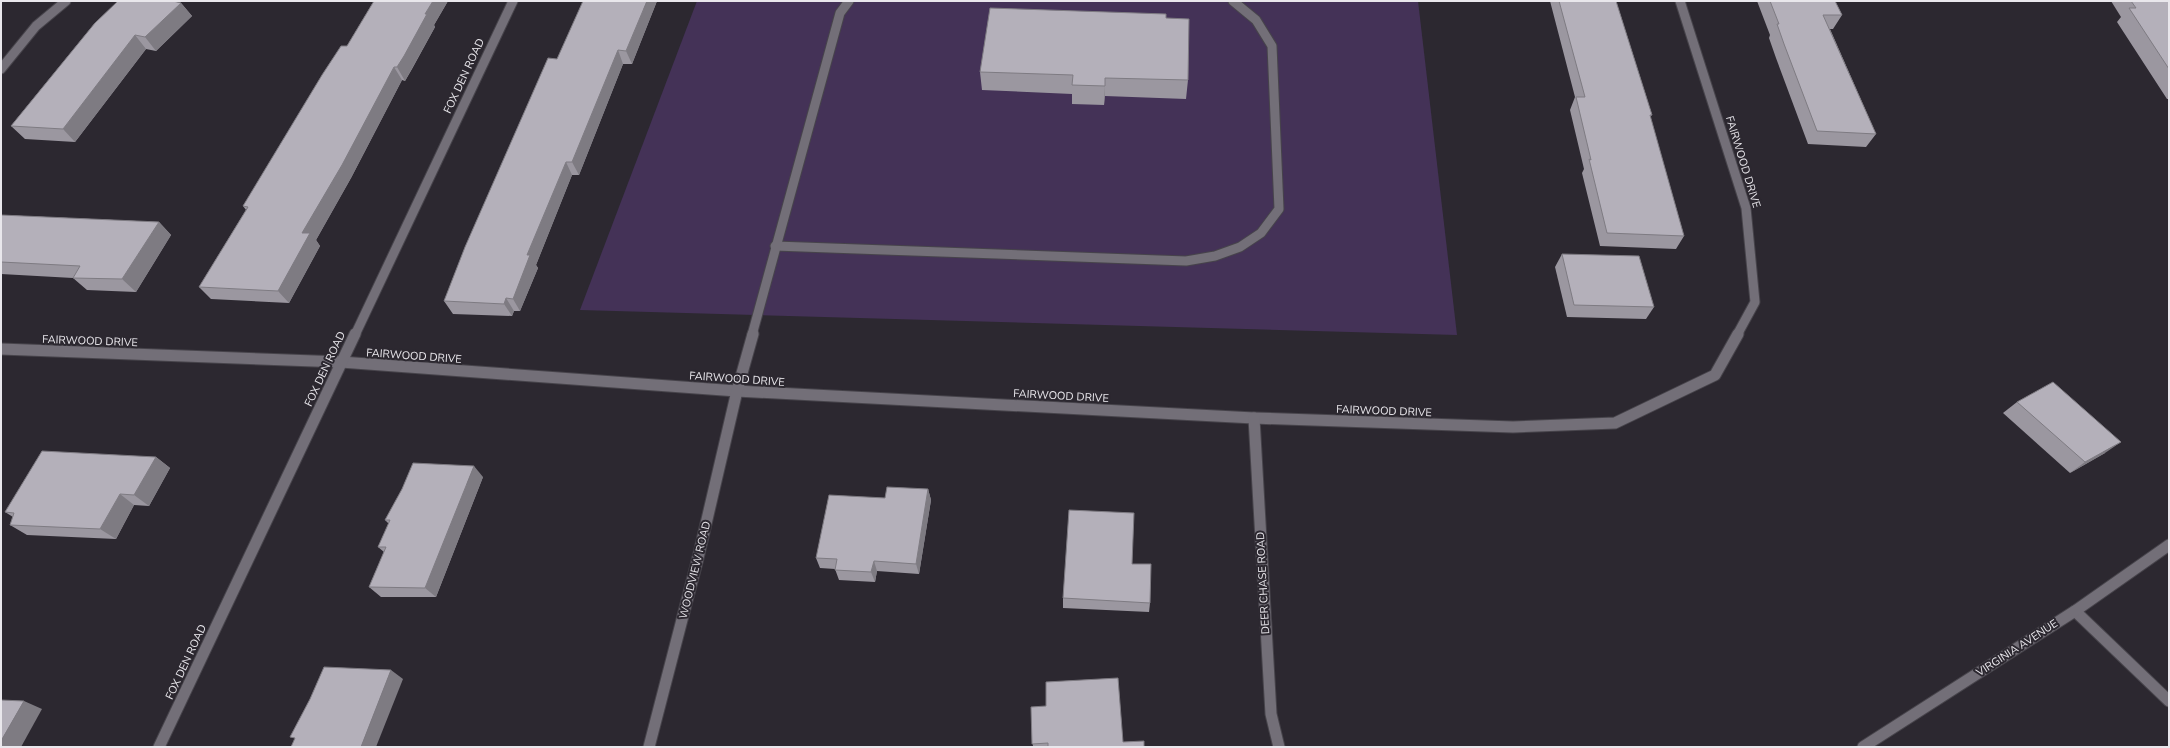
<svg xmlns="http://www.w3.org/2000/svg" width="2170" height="748" font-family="'Nunito Sans',sans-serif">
  <rect width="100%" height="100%" fill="#2c2830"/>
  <polygon fill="#443257" points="697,1 1418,1 1457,335 580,310"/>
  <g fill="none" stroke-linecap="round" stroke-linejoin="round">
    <g stroke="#47444b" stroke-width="11">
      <g id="minor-far1">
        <polyline points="1680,1 1746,208 1755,302 1737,335"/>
        <polyline points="1,69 36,26 66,1"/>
        <polyline points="775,246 1186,261 1215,256 1240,247 1261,233 1279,209 1272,46 1256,20 1233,1"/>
        <polyline points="355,335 513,1"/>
        <polyline points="752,335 840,13 849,1"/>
      </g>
    </g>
    <g stroke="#47444b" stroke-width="13">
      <g id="minor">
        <polyline points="1,349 341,362 737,391 1254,418 1513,427 1615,423 1715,375 1738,334"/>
        <polyline points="1254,418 1271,714 1279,747"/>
        <polyline points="2075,611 2169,701"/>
        <polyline points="159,747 355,334"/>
        <polyline points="649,747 698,558 737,391 753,334"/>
        <polyline points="1863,747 2075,611 2169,545"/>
      </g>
    </g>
    <use href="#minor-far1" stroke="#736f78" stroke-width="9"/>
    <use href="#minor" stroke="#736f78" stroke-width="11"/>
  </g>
  <g fill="#9b97a0">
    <polygon points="374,1 448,1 434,25 435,27 412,69 405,81 402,80 351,178 316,240 320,246 289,303 211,299 199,287 246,210 243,206 347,46"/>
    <polygon points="657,1 632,64 623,64 579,175 572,175 536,265 538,268 520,311 514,311 512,316 453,314 444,301 557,59"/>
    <polygon points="1550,1 1616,1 1652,115 1650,117 1684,236 1676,249 1600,246 1582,173 1584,169 1570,110 1575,97"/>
    <polygon points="1757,1 1835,1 1842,15 1833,29 1830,29 1876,134 1866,147 1808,144 1776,58 1769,38 1770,35"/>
    <polygon points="2111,1 2169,1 2169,99 2167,99 2117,22 2121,17"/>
    <polygon points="181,3 192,16 156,51 146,49 75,142 25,139 11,126 95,23"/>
    <polygon points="1166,18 1188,80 1186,99 1105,96 1104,105 1072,104 1072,94 982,90 980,72"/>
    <polygon points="1,215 159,222 171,235 136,292 87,290 73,278 1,274"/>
    <polygon points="1562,254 1654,307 1646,319 1567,317 1555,267"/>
    <polygon points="2017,402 2105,453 2070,473 2003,413"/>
    <polygon points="156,457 170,468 149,506 134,505 116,539 27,535 10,525 13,517 5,512"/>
    <polygon points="483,477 436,597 381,597 369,587 384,552 378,547 389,524 385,520"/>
    <polygon points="928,489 931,500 919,574 877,571 875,582 839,580 835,569 820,568 816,558 885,498"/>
    <polygon points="1132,564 1150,603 1149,612 1063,608 1063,598"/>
    <polygon points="1031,707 1123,742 1144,747 1033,747"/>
  </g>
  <g fill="#7e7b82">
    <polygon points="433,1 448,1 434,25 435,27 405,81 397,67 425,14"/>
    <polygon points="647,1 657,1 632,64 626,51"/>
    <polygon points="181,3 192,16 156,51 145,37"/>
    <polygon points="135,35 146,49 75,142 63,129"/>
    <polygon points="618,50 623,64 579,175 572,162"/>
    <polygon points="394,67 402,80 351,178 316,240 320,246 289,303 278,291 302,233"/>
    <polygon points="1105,78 1105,96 1104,105 1105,86"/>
    <polygon points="566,162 572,175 536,265 538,268 520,311 513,299 527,255"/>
    <polygon points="159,222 171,235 136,292 122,279"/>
    <polygon points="506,298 514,311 512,316 504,304"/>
    <polygon points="2121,442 2105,453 2070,473 2085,462"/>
    <polygon points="156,457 170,468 149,506 134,495"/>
    <polygon points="474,466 483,477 436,597 425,588"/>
    <polygon points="928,489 931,500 919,574 916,564"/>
    <polygon points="120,494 134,505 116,539 100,529"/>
    <polygon points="874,561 877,571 875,582 871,572"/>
    <polygon points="391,670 403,679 376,747 361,747"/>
    <polygon points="24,701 42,709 21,747 1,747 1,741"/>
  </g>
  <g fill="#b4b0ba" stroke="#7e7b82">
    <polygon points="118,1 173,1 181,3 145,37 135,35 63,129 11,126 95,23"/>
    <polygon points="374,1 433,1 425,14 427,14 404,56 397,67 394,67 342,165 302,233 310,233 278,291 199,287 248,207 243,206 322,75 341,46 347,46"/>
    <polygon points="583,1 647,1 626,51 618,50 572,162 566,162 527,255 530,255 513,299 506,298 504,304 444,301 465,247 548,58 557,59"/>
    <polygon points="1559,1 1616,1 1652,115 1650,115 1684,236 1607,233 1589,159 1591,160 1576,97 1585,97"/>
    <polygon points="1770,1 1835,1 1842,15 1823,15 1876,134 1817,131 1784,44 1777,24 1779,24"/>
    <polygon points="2131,1 2169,1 2169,69 2129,8 2136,8"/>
    <polygon points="990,8 1166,14 1166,18 1189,19 1188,80 1105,78 1105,86 1072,85 1073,75 980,72"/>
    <polygon points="1,215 159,222 122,279 73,278 80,266 1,262"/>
    <polygon points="1562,254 1639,256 1654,307 1574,305"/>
    <polygon points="2053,382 2121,442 2085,462 2017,402"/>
    <polygon points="42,451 156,457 134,495 120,494 100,529 10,525 14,513 5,512"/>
    <polygon points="413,463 474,466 425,588 369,587 386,547 378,547 390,520 385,520 402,489"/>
    <polygon points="887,487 928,489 916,564 874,561 871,572 835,570 837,559 816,558 829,495 885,498"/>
    <polygon points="1069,510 1134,513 1132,564 1151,564 1150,603 1063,598"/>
    <polygon points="324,667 391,670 361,747 291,747 295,738 290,737 310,699"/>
    <polygon points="1118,678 1123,742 1144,741 1144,747 1048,747 1048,743 1032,744 1031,707 1046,706 1046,682"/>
    <polygon points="1,700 24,701 1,741"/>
  </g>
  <g text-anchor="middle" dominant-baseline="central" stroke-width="4" stroke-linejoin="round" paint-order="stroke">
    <g font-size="11" fill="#e9e7ec" stroke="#2c2830">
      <text transform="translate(464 76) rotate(-65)">FOX DEN ROAD</text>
      <text transform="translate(1743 162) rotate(73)">FAIRWOOD DRIVE</text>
      <text transform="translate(90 341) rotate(2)">FAIRWOOD DRIVE</text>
      <text transform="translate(414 356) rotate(4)">FAIRWOOD DRIVE</text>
      <text transform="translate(325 369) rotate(-65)">FOX DEN ROAD</text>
      <text transform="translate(737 379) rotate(4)">FAIRWOOD DRIVE</text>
      <text transform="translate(1061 396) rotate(3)">FAIRWOOD DRIVE</text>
      <text transform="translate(1384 411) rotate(2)">FAIRWOOD DRIVE</text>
      <text transform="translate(695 570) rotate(-76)">WOODVIEW ROAD</text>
      <text transform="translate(1263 583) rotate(-93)">DEER CHASE ROAD</text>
      <text transform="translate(2017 648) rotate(-33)">VIRGINIA AVENUE</text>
      <text transform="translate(186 662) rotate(-65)">FOX DEN ROAD</text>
    </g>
  </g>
  <rect width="2170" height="748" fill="none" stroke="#e9e7ec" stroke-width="4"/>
</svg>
